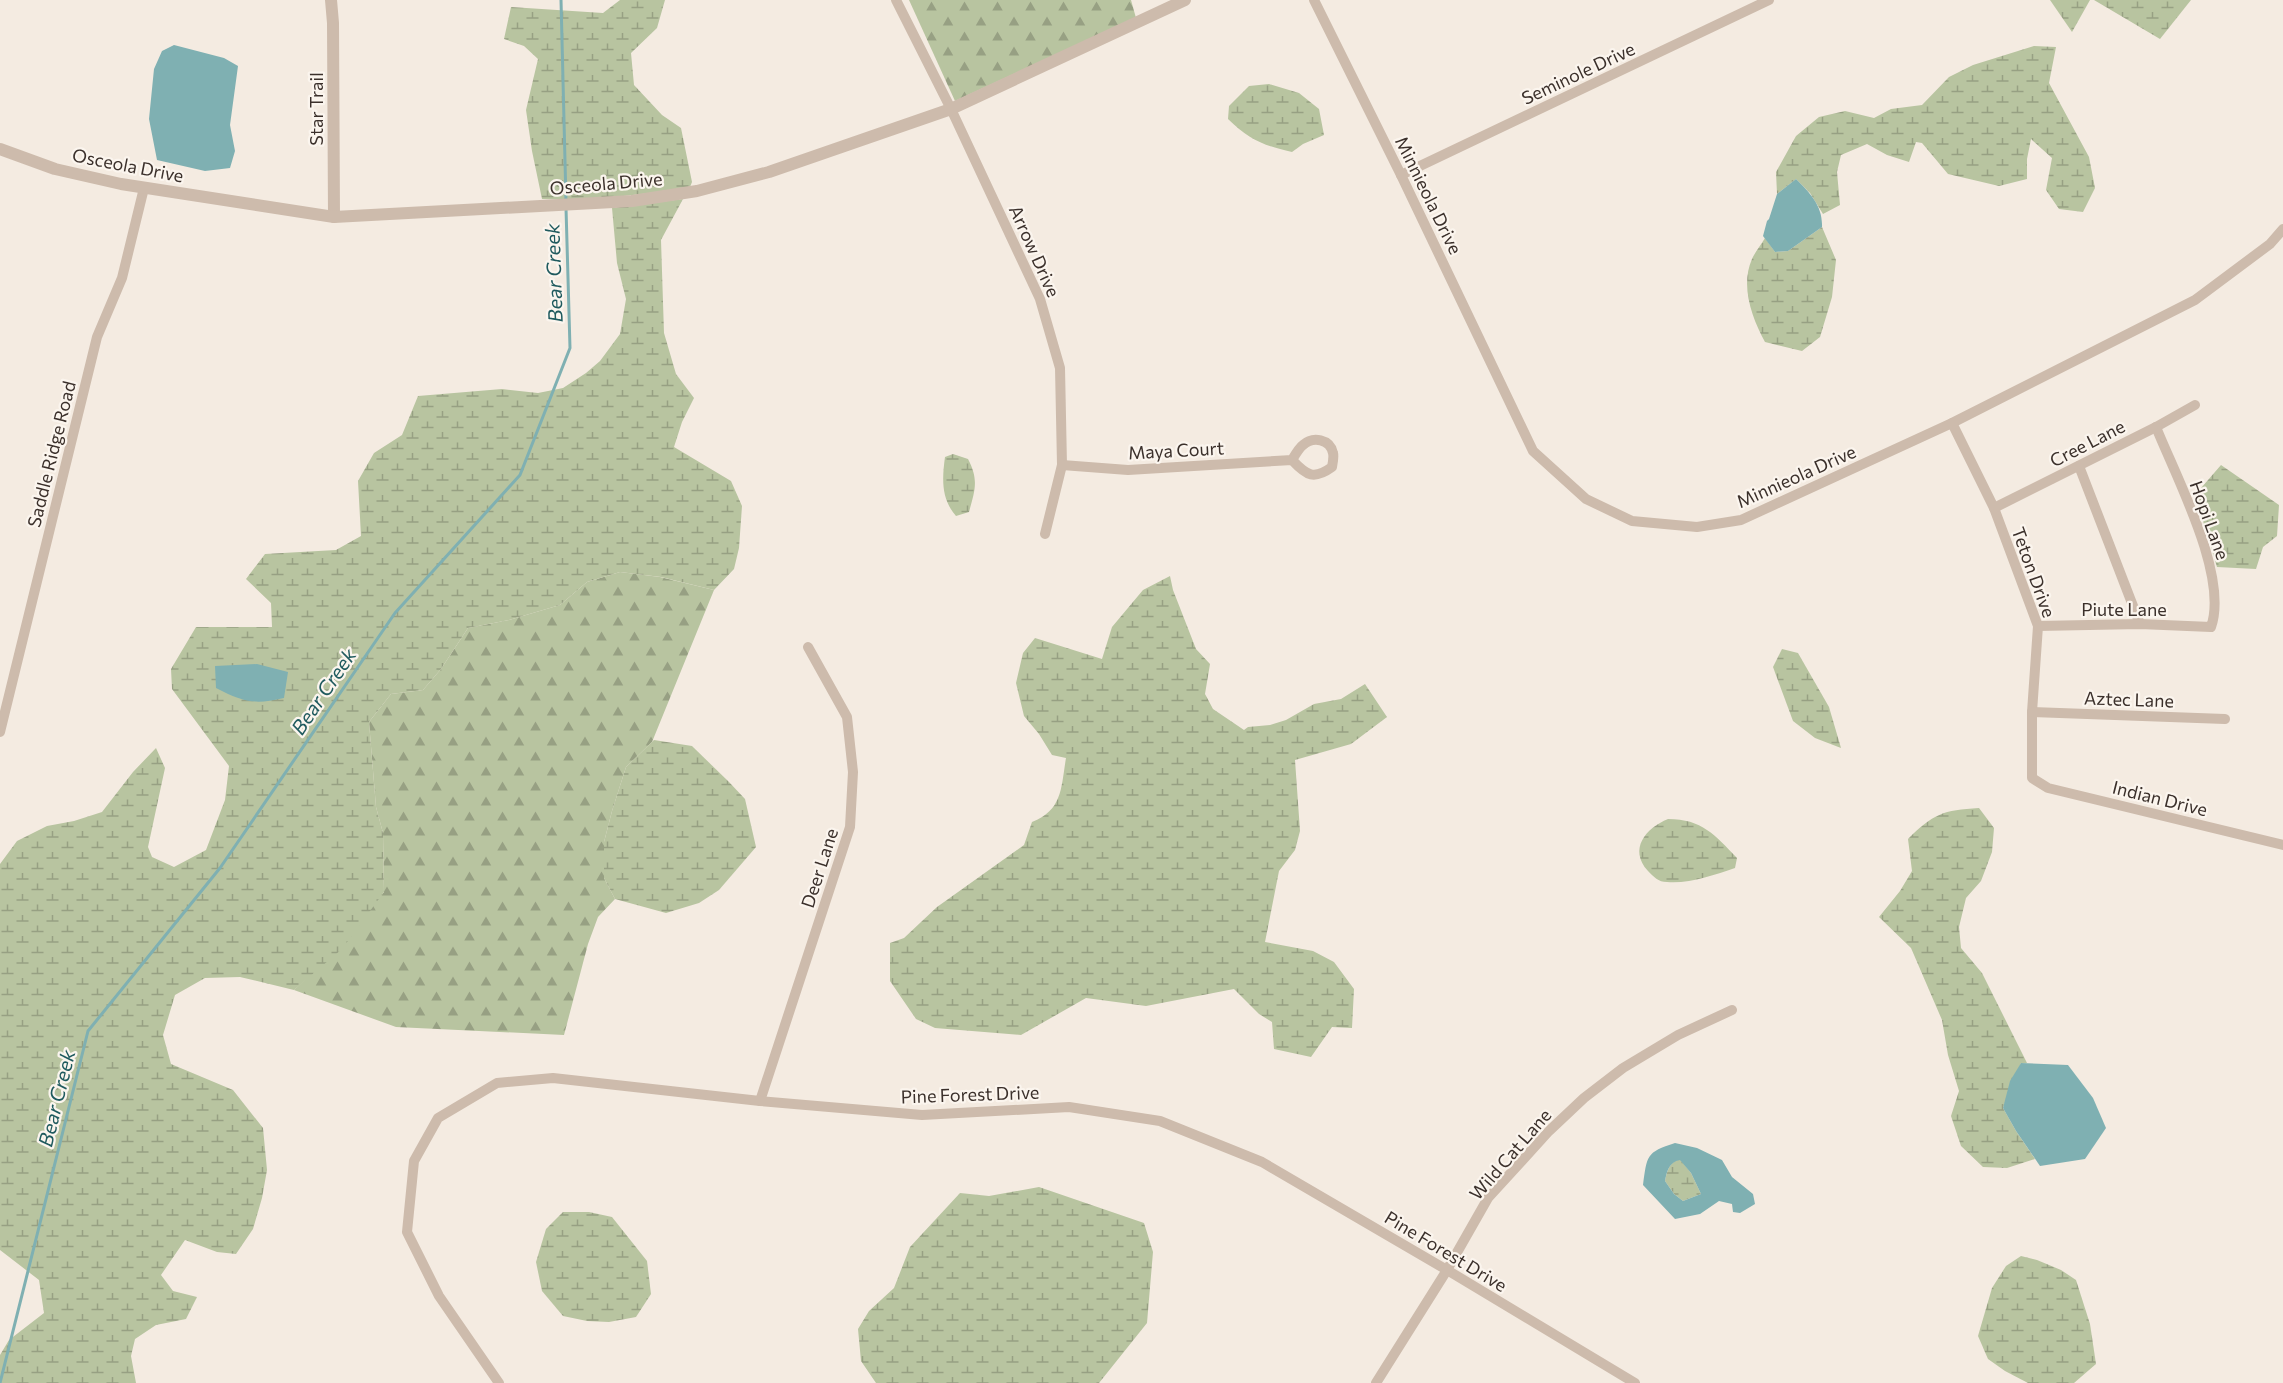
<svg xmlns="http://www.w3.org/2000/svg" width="2283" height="1383" font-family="Commissioner,sans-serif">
  <defs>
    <pattern id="forest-firs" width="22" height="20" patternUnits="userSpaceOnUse" patternTransform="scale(1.5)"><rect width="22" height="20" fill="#b8c4a0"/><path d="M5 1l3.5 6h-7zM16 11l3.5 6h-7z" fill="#97a083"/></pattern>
    <pattern id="wetland-marsh" width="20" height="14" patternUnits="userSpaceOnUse" patternTransform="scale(1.5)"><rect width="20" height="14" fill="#b8c4a0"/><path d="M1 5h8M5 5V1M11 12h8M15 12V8" fill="none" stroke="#97a083"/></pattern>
  </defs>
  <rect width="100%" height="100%" fill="#f4ebe1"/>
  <g fill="url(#forest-firs)">
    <polygon points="909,0 1131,0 1136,18 955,101"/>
    <polygon points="620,572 660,577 714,590 652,742 626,767 612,811 604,842 604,878 615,899 598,917 588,944 564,1035 396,1027 294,990 310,975 384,892 383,833 376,807 369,722 391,694 423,690 441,669 468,628 509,620 560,605 587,582"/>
  </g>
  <g fill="url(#wetland-marsh)">
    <path d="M620 0H665L657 28 631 53 634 85 662 115 681 128 692 182 690 187C641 195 592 201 542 199L532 151 526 110 538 59 524 46 504 39 511 7 603 13Z"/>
    <polygon points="2050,0 2090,0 2072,32"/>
    <polygon points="2094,0 2191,0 2160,39"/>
    <polygon points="2034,46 2056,47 2049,83 2089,157 2095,188 2083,212 2059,209 2046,190 2052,158 2031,139 2027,159 2027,179 1999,186 1948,174 1922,143 1916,142 1909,162 1887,155 1867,144 1841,155 1837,172 1840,205 1823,214 1810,193 1796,179 1777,194 1776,172 1796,136 1819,117 1845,111 1874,118 1891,109 1922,105 1949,77 1973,65"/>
    <path d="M1269 84 1299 93 1319 109 1324 135 1303 144 1292 152C1262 145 1250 140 1228 119L1229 106 1249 86Z"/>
    <polygon points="683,199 661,240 664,333 676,374 694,398 682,422 674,447 731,481 742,506 739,548 734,569 714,590 661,577 620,572 587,582 560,605 509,620 468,628 441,669 423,690 391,694 369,722 376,807 383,833 384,892 342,949 294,990 240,977 205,978 175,995 163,1035 171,1064 233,1090 263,1128 267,1170 262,1198 253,1229 236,1254 217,1252 185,1240 161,1275 173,1291 197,1297 186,1319 156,1325 135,1339 131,1356 136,1383 0,1383 0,1355 9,1340 44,1313 39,1280 0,1250 0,864 17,841 47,826 74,821 102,812 133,772 156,748 165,768 148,847 152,857 174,867 206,850 225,800 229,766 172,689 171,669 196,627 272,627 271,603 246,579 265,554 336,550 361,536 358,481 374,453 402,435 418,396 502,389 538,393 563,388 586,373 600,361 620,334 626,299 617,263 612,208"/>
    <path d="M1822 227 1836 260 1832 297 1820 337 1802 351 1765 342C1752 318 1740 286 1752 259 1755 252 1761 245 1765 238L1775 252 1788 251Z"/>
    <path d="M953 454 968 459C979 480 975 490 969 512L956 516C941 499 942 479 945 457Z"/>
    <polygon points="2221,465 2279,505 2277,536 2263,547 2256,569 2217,567 2195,495"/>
    <path d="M1170 576 1173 590 1196 649 1210 664 1205 694 1213 709 1244 730 1248 727 1270 725 1286 720 1314 704 1341 699 1365 684 1387 717 1351 744 1295 760 1300 831 1295 850 1279 871 1265 942 1313 951 1334 962 1354 989 1352 1028 1332 1027 1311 1057 1274 1049 1272 1022 1259 1014 1234 989 1146 1006 1086 998 1021 1035 935 1028 916 1019 890 981V943L904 938 937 907 1024 845 1032 822C1063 810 1061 787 1066 758L1052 755 1039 734 1024 716 1016 683 1023 653 1035 638 1102 659 1112 627 1143 590Z"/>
    <polygon points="1782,649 1798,653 1829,707 1841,748 1815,738 1793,721 1773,667"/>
    <polygon points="654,740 692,746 729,782 745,799 756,847 719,890 699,903 666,913 615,899 604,878 604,842 612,811 626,767"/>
    <path d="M1979 808 1994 828 1992 852 1981 881 1966 898 1959 927 1961 948 1982 973 2027 1063H2021L2003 1108 2016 1131 2035 1159 2007 1168 1983 1167 1961 1146 1951 1116 1959 1091 1948 1055 1942 1020 1911 948 1879 917 1900 891 1912 871 1908 839C1933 814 1943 810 1979 808Z"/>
    <path d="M1668 819C1702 819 1715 835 1737 858L1735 868C1714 875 1689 884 1667 882 1658 882 1654 877 1648 871 1628 849 1646 828 1668 819Z"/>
    <path d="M1680 1159 1691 1173 1701 1194 1683 1201 1674 1194 1665 1181C1667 1171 1669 1162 1680 1159Z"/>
    <polygon points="1039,1187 1144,1223 1153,1252 1147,1323 1099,1383 876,1383 861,1361 858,1329 869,1311 894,1288 910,1247 960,1193 989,1196"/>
    <polygon points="563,1212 589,1212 612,1217 647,1261 651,1294 636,1317 609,1322 587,1321 563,1316 542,1291 536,1262 546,1229"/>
    <polygon points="2021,1256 2037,1260 2061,1270 2076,1280 2090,1324 2096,1364 2074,1383 2028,1383 2005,1371 1988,1359 1978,1336 1992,1288 2006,1266"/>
  </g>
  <g fill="#7fb0b2" fill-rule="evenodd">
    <polygon points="174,45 224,58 238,66 230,125 235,151 230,168 205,171 157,160 149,119 154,69 162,51"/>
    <path d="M1796 179C1810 193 1823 206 1822 227L1788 251 1775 252 1763 236 1767 221 1769 219 1777 194Z"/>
    <path d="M257 664 288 672 284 698C254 705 243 702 216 688L215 666Z"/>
    <polygon points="2021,1063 2068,1065 2093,1098 2106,1128 2085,1159 2040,1166 2016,1131 2003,1108 2010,1081"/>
    <path d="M1675 1143 1697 1148 1722 1160 1732 1177 1753 1194 1755 1204 1740 1213 1733 1212 1732 1204 1719 1201 1700 1214 1675 1219 1643 1185C1647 1156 1646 1152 1675 1143ZM1680 1160 1691 1173 1701 1194 1683 1201 1674 1194 1665 1181C1667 1171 1669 1162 1680 1160Z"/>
  </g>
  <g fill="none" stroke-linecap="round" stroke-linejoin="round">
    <g stroke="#7fb0b2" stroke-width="3">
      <polyline points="561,0 566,201"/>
      <polyline points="0,1383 88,1031 220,868 395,613 520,475 570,348 566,208"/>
    </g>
    <g stroke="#cdbbac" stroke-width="10">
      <polyline points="896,0 951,109 1040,299 1060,368 1062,465 1045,534"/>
      <polyline points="1314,0 1401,175 1533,451 1586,499 1632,521 1697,527 1741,520 1952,423 2195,300 2270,244 2283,229"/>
      <polyline points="1401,175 1769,0"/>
      <polyline points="1952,423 1994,508 2038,626 2032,712 2032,778 2048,788 2283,845"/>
      <path d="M1062 465 1128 470 1292 460C1295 455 1299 448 1303 445 1313 436 1330 439 1333 453 1334 457 1333 462 1332 467 1314 480 1307 476 1292 460"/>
      <polyline points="2079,466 2140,624"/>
      <polyline points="1994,508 2156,427 2195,405"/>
      <path d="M2038 626 2140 624 2211 627C2229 576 2176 477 2156 427"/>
      <polyline points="2032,712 2225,719"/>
      <polyline points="0,732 97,337 122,278 144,188"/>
      <polyline points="760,1101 850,827 853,772 847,717 808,647"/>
      <polyline points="499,1383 439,1296 407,1232 414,1161 438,1118 497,1083 553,1078 760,1101 922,1115 1069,1107 1160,1121 1262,1162 1447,1270 1635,1383"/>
      <polyline points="1376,1383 1447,1270 1488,1198 1549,1131 1584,1098 1623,1068 1678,1035 1732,1010"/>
    </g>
    <g stroke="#cdbbac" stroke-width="12">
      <polyline points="331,0 333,23 334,217"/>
      <polyline points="0,149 55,169 121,184 334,217 632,201 697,191 769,172 951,109 1185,0"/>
    </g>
  </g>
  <g text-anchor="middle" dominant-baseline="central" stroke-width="4.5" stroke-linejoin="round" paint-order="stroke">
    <g font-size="18" fill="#3b302b" stroke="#fbf5ee">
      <text transform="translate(1578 73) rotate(-25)">Seminole Drive</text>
      <text transform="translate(316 109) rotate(-90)">Star Trail</text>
      <text transform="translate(128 165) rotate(11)">Osceola Drive</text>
      <text transform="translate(606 183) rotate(-5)">Osceola Drive</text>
      <text transform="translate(1429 195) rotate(64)">Minnieola Drive</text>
      <text transform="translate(1035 251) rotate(66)">Arrow Drive</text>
      <text transform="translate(2087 443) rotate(-27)">Cree Lane</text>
      <text transform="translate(1176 450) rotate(-3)">Maya Court</text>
      <text transform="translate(51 454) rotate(-76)">Saddle Ridge Road</text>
      <text transform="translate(1796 476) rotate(-24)">Minnieola Drive</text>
      <text transform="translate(2210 520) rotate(70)">Hopi Lane</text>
      <text transform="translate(2034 572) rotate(70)">Teton Drive</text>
      <text x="2124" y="609">Piute Lane</text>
      <text transform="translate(2129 699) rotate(2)">Aztec Lane</text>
      <text transform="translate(2160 798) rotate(14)">Indian Drive</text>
      <text transform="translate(819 868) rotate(-72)">Deer Lane</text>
      <text transform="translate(970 1094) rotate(-2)">Pine Forest Drive</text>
      <text transform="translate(1510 1154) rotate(-49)">Wild Cat Lane</text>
      <text transform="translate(1446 1251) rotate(31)">Pine Forest Drive</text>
    </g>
    <g font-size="20" font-style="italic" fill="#1f5a5e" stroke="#fbf5ee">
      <text transform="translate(553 273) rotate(-92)">Bear Creek</text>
      <text transform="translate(323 691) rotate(-56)">Bear Creek</text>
      <text transform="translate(56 1098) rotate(-76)">Bear Creek</text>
    </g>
  </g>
</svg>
